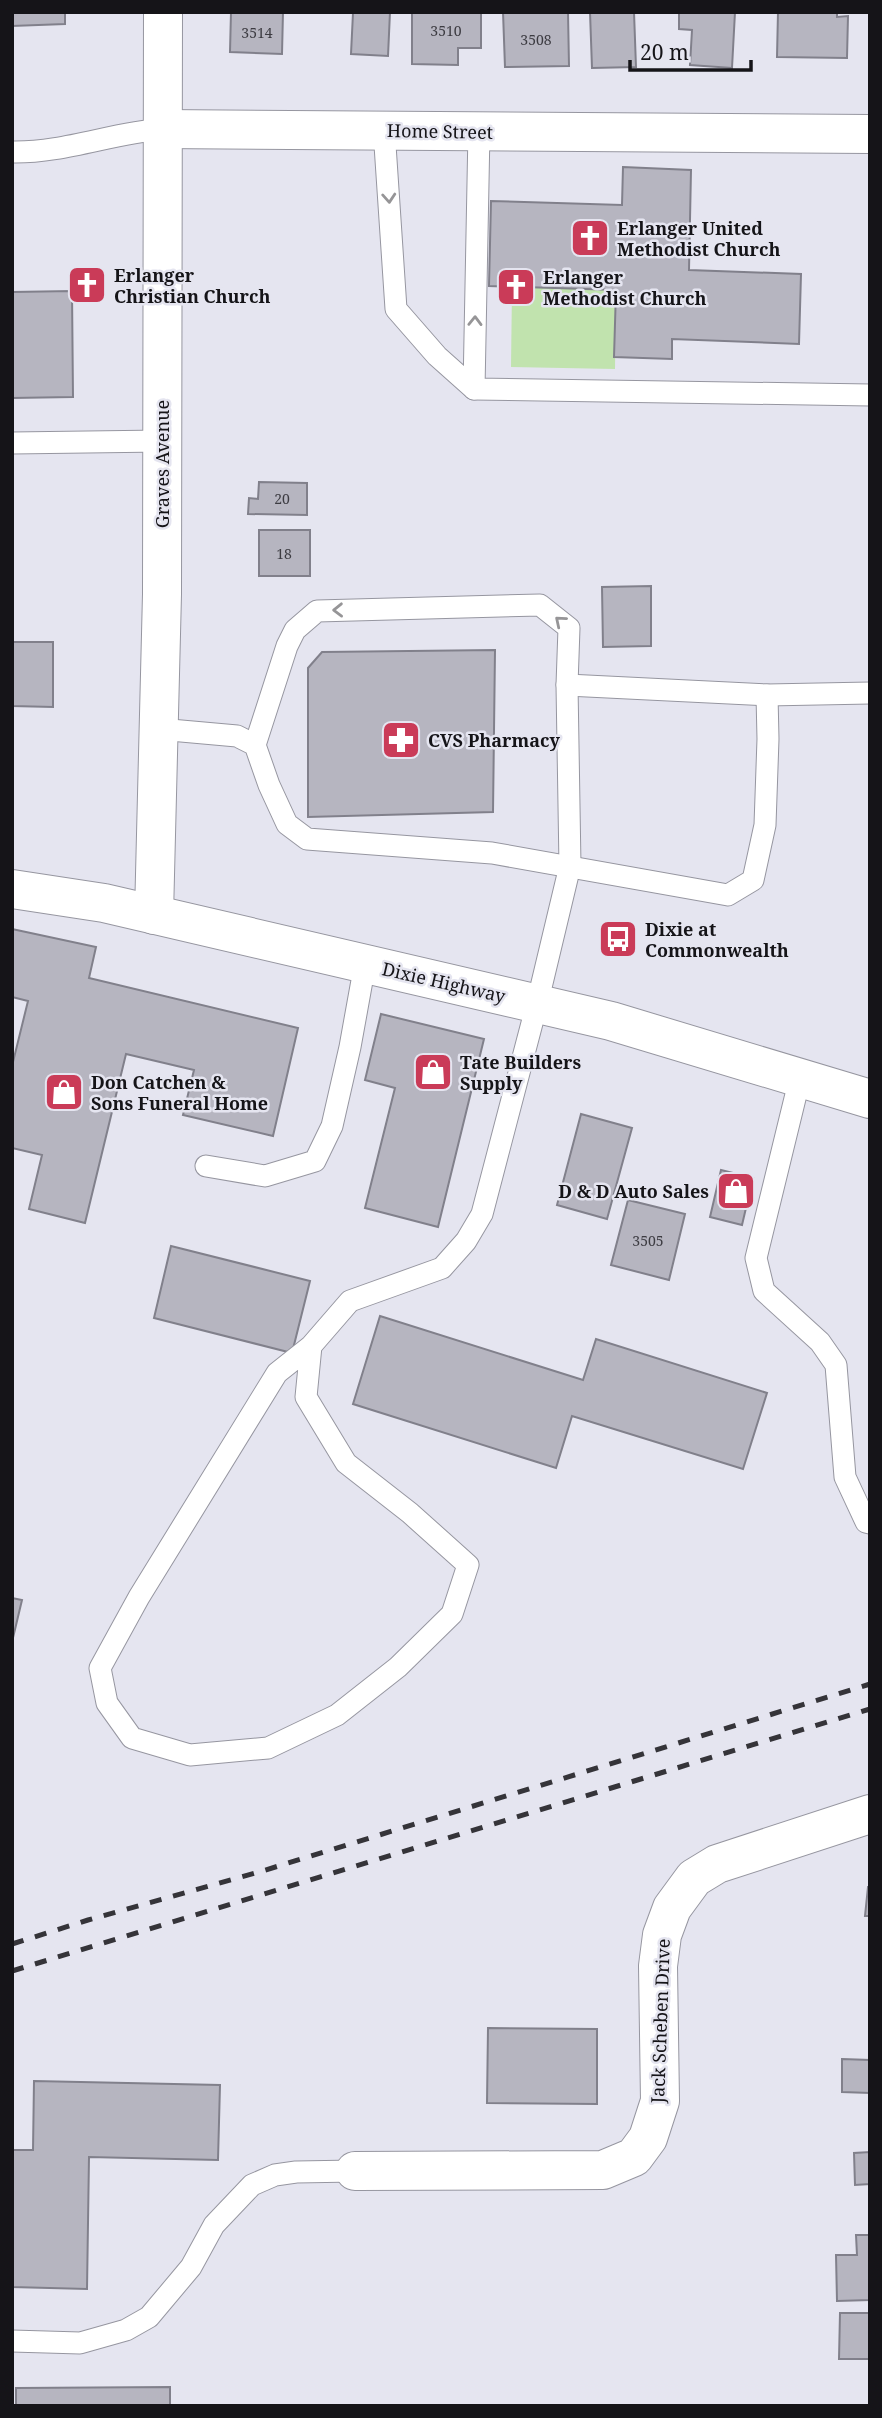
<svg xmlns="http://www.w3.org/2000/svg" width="882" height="2418" font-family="'Noto Serif',serif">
  <rect width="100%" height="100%" fill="#e5e5f0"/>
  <polygon fill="#c1e3ae" points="512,287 616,290 615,369 511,367"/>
  <g fill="#b6b5c0" stroke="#81808b" stroke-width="2">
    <polygon points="12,12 65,12 65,24 12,26"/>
    <polygon points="231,12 283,12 282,54 230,52"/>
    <polygon points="325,12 390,12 388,56 351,54 353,13"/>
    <polygon points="412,12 481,12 481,48 458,48 458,65 412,64"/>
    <polygon points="503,12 568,12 569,66 505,67"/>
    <polygon points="590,12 634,12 636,67 592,68"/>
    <polygon points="679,12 735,12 732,68 690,65 692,30 679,29"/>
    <polygon points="778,12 837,12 837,17 848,16 847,58 777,57"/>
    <polygon points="623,167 691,170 689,270 801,274 799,344 672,339 672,359 614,357 616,290 489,286 491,201 622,205"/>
    <polygon points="72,291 73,397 12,398 12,292"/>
    <polygon points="259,482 307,483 307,515 248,514 249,498 258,499"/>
    <rect x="259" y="530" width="51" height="46"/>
    <polygon points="651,586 651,646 603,647 602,587"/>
    <polygon points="12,642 53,642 53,707 12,706"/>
    <polygon points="495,650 493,812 308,817 308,668 322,652"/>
    <polygon points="12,929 96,947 89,978 298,1028 273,1136 183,1115 194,1070 126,1054 85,1223 29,1209 42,1155 12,1148 12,1066 28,1001 12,997"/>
    <polygon points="381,1014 484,1039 438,1227 365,1208 395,1088 365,1080"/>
    <polygon points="581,1114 632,1128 607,1219 557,1205"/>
    <polygon points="721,1170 753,1178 742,1225 710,1217"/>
    <polygon points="628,1200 685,1214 669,1280 611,1265"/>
    <polygon points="171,1246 310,1281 292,1353 154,1318"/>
    <polygon points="380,1316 583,1380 596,1339 767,1393 743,1469 572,1416 556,1468 353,1404"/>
    <polygon points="12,1598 22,1600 12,1642"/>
    <polygon points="868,1887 870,1887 870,1916 865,1916"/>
    <polygon points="488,2028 597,2029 597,2104 487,2103"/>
    <polygon points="842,2059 870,2060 870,2093 842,2092"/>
    <polygon points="34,2081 220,2085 218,2160 89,2157 87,2289 12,2287 12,2150 33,2150"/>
    <polygon points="870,2152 870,2184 855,2185 854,2153"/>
    <polygon points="856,2235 870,2235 870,2300 837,2301 836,2255 857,2255"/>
    <polygon points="840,2313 870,2313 870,2359 839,2359"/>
    <polygon points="170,2387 170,2406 16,2406 16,2388"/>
  </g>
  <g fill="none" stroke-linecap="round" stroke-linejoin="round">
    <g stroke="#9696a0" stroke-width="23">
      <g id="service">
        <polyline points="384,130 396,309 437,356 474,389 870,395"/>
        <path d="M12 152C63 153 112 133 163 129"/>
        <polyline points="474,389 479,131"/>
        <polyline points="12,443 162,441"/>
        <polyline points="567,685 767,695 870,693"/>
        <polyline points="159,729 237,736 255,745 269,785 287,824 307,839 492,853 728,895 753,880 765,825 768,739 767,695"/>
        <polyline points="255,745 287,646 295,630 317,611 540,605 569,628 567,685 570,866 537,1004 482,1214 466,1241 442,1268 350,1301 311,1346 306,1397 346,1463 410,1513 468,1565 452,1614 398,1667 337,1715 268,1748 190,1755 132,1738 107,1703 100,1668 139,1597 277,1373 311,1346"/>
        <polyline points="800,1078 756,1258 764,1291 820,1342 836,1365 845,1477 866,1522 870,1523"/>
        <polyline points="206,1166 265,1176 315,1161 332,1126 350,1047 365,964"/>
        <polyline points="12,2341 80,2343 126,2330 149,2317 191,2267 214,2225 252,2185 275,2175 296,2172 355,2171"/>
      </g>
    </g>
    <g stroke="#9696a0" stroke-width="40">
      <g id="minor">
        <polyline points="163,129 870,134"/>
        <polyline points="154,915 162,594 163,12"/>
        <polyline points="355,2171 603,2170 634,2157 648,2138 660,2101 658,1966 662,1935 672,1908 694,1878 717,1864 870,1814"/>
      </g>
    </g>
    <g stroke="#9696a0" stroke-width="40">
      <polyline id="primary" points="12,889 104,903 611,1021 870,1099"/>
    </g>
    <use href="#service" stroke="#fff" stroke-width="21"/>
    <use href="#minor" stroke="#fff" stroke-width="38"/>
    <use href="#primary" stroke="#fff" stroke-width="38"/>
    <g stroke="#353439" stroke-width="5" stroke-dasharray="12 12" stroke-linecap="butt">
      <polyline points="12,1944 88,1920 259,1872 870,1684"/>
      <polyline points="12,1971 870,1709"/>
    </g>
  </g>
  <defs><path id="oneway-chevron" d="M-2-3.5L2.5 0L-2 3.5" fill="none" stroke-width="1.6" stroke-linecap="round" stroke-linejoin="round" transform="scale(1.75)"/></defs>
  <g stroke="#969597">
    <use href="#oneway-chevron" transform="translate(389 198) rotate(86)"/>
    <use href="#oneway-chevron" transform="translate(475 321) rotate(-89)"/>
    <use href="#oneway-chevron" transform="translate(338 610) rotate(179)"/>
    <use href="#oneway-chevron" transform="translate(560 621) rotate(-140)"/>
  </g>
  <defs>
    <g id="church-square" transform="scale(2.0125)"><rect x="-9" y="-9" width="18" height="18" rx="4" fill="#ca3b58" stroke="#e5e5f0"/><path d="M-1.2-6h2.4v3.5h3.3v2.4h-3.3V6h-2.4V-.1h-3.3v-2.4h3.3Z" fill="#fff"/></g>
    <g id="pharmacy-square" transform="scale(2.0125)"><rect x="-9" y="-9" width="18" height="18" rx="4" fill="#ca3b58" stroke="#e5e5f0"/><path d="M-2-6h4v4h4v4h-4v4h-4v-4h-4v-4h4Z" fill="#fff"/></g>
    <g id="bus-square" transform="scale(2.0125)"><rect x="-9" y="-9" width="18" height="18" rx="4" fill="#ca3b58" stroke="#e5e5f0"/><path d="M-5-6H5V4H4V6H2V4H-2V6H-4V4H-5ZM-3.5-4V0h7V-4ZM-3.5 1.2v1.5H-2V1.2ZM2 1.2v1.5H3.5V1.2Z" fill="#fff"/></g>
    <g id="shop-square" transform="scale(2.0125)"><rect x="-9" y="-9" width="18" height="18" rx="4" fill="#ca3b58" stroke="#e5e5f0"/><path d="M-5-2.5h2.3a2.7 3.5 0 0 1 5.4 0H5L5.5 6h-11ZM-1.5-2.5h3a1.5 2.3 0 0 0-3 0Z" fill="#fff"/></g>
  </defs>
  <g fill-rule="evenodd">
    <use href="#church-square" x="590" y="238"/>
    <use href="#church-square" x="87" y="285"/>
    <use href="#church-square" x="516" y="287"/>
    <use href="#pharmacy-square" x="401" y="740"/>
    <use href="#bus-square" x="618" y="939"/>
    <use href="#shop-square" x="433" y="1072"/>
    <use href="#shop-square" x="64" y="1092"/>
    <use href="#shop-square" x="736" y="1191"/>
  </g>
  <g text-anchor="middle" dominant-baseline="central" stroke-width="5" stroke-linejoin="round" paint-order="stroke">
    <g font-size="14" fill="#3d3c42">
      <text x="446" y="30">3510</text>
      <text x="257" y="32">3514</text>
      <text x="536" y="39">3508</text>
      <text x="282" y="498">20</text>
      <text x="284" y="553">18</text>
      <text x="648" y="1240">3505</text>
    </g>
    <g font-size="18" fill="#151418" stroke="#e5e5f0">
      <text transform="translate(440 131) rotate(1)">Home Street</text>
      <text transform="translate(162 464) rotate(-90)">Graves Avenue</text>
      <text transform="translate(444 982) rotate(13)">Dixie Highway</text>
      <text transform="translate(660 2021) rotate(-88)">Jack Scheben Drive</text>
    </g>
    <g font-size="18" font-weight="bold" fill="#151418" stroke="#e5e5f0" text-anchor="start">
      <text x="617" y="228">Erlanger United<tspan x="617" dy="21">Methodist Church</tspan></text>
      <text x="114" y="275">Erlanger<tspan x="114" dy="21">Christian Church</tspan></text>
      <text x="543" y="277">Erlanger<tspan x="543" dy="21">Methodist Church</tspan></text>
      <text x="428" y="740">CVS Pharmacy</text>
      <text x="645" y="929">Dixie at<tspan x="645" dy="21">Commonwealth</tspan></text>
      <text x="460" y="1062">Tate Builders<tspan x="460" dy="21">Supply</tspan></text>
      <text x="91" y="1082">Don Catchen &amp;<tspan x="91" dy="21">Sons Funeral Home</tspan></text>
      <text x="709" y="1191" text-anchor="end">D &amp; D Auto Sales</text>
    </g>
  </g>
  <rect width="882" height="2418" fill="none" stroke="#151418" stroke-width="28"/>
  <path d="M630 60v10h121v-10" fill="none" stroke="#151418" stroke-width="3.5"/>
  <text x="640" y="60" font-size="21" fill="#151418" stroke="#e5e5f0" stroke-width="5" paint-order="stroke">20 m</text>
</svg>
